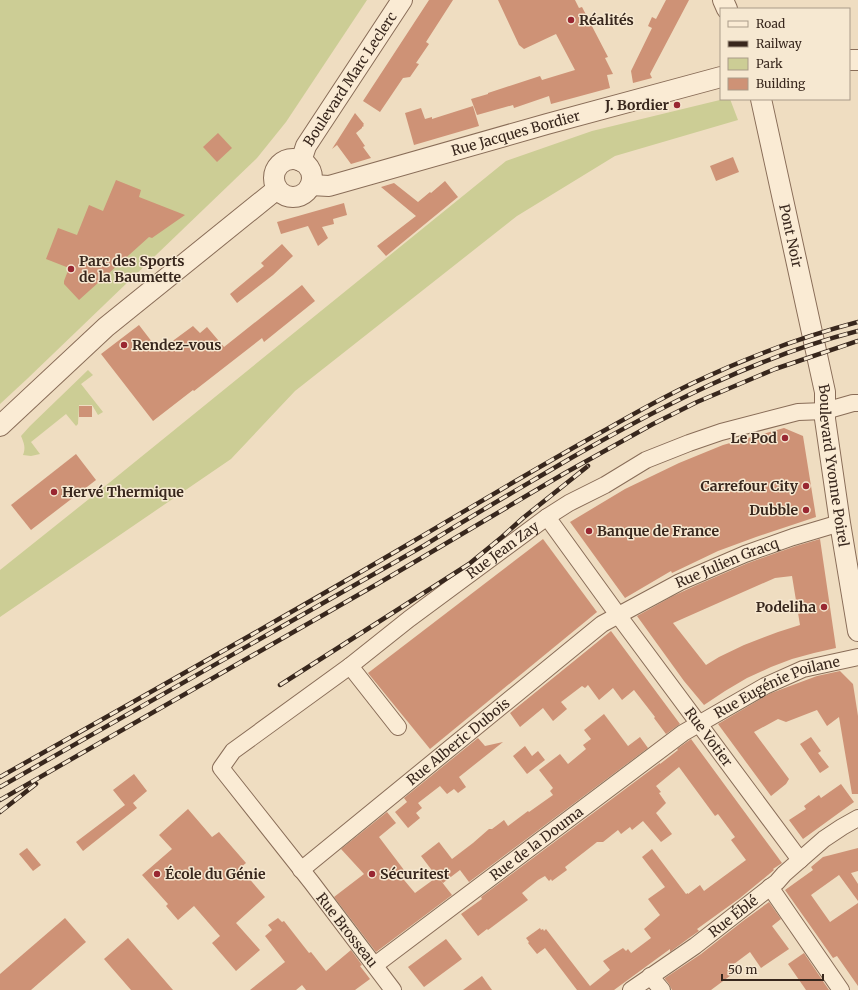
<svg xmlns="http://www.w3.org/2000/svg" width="858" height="990" font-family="Merriweather,serif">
  <rect width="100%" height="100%" fill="#efddc1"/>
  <g fill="#cccd95">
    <polygon points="0,0 367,0 286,122 257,158 27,379 0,404"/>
    <polygon points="724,99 730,99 738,120 615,156 517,216 295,391 231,459 0,617 0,570 104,487 506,161 592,131"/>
    <path d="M88 370 93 375 81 384 103 412 98 415 92 405H79L78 424 76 426 66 414 31 442 40 454 31 456 23 455C26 448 24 443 21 436L30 426Z"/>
  </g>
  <g fill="#ce9276" fill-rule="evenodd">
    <polygon points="429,0 453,0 426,42 429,44 416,63 419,64 410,77 403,78 380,112 363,101"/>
    <polygon points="498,0 575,0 579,8 582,7 608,57 605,58 613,74 607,75 610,88 551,104 549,96 514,108 513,105 477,115 471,99 488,94 488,93 540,76 542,80 575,70 556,34 524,49 519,45"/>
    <polygon points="666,0 689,0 650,74 652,78 633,83 631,71 652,28 648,26 652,17 656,19"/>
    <polygon points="473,106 479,126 414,145 405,113 421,108 425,119 432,117 432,119"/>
    <polygon points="355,113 364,124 363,125 364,126 362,127 362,128 356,133 365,146 363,147 371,158 351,164 337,145 332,149"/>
    <polygon points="218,133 232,148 217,162 203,147"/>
    <polygon points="733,157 739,172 716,181 710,166"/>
    <polygon points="116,180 141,190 139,197 185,215 152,238 149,237 79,300 64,284 64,281 69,268 46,259 58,228 77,235 89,205 103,211"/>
    <polygon points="445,181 458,197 386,256 377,246 416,216 381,187 394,183 418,202 430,192 431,193"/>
    <polygon points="344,203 347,215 333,219 334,224 322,227 328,238 318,246 308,226 281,234 277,222"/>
    <polygon points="282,244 293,256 273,275 237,303 230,294 264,266 261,263"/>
    <polygon points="302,285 315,301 264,342 262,338 194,391 193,390 153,421 101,354 139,325 159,351 193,326 200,333 207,327 224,347"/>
    <rect x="79" y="406" width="13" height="11"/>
    <polygon points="784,428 803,436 816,517 756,537 718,551 672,573 671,571 625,598 570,522 625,489 679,463 723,445"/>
    <polygon points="76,454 96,480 31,530 11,505"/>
    <polygon points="543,539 597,612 430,749 368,673"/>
    <path d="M820 539 836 648 814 653 792 659 771 667 747 678 725 691 704 705 684 681 637 616 673 596 697 585 748 563 796 546ZM792 576 800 625 778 632 744 645 719 657 706 665 673 623 775 578Z"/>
    <polygon points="611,631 680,724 666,734 654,718 655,717 634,690 622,700 613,688 599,700 588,685 585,688 582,686 561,702 567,709 553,721 543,708 520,727 510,713"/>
    <polygon points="840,671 853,684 858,716 858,794 852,794 839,717 827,726 817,710 786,722 778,719 754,732 789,779 786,784 771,796 718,724 769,694 782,689 817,676"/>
    <polygon points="604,714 628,746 640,737 648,748 469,882 460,870 443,883 438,877 452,895 376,952 334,897 364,874 341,849 387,812 396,823 379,837 404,870 399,874 415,893 437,877 421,856 439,842 452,859 473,843 489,829 492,829 504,820 508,826 528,811 529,812 553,795 550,791 553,788 539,770 560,754 568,764 586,749 583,745 591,739 584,730"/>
    <polygon points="811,737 821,751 818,753 829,767 820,773 800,744"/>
    <polygon points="478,738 485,746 503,742 459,777 466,787 458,793 454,789 447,794 440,786 418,803 422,808 416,813 420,818 408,828 395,812 407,802 404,798"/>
    <polygon points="691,739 782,863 773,869 774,870 740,898 697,929 699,931 689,938 670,952 670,949 614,990 577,990 545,948 537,954 528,943 529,942 526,938 540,928 541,930 543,929 544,931 546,929 590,986 610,970 603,961 623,948 626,951 628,949 631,953 651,938 644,929 660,915 648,899 665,887 642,857 652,849 686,894 688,893 688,894 700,885 704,891 746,860 731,840 735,837 718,814 715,816 679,767 656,786 661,792 659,793 666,803 656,813 672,834 661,842 643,821 632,830 630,827 621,834 618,830 603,842 597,842 592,846 565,867 567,870 552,881 551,879 549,881 545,876 538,880 522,893 528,900 488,930 487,929 478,936 461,914 482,899 481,897 660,763 660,764 678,750 677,749"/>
    <polygon points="525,746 532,756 538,751 545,760 527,774 513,756"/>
    <polygon points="134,774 147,791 133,803 137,808 83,851 76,842 125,805 113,790"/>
    <polygon points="841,784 854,802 803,839 789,820 806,809 804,806 819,795 821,798"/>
    <polygon points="188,809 212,837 219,832 246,863 240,868 265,897 236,923 260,950 236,971 212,943 220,936 194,906 178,920 166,906 168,904 142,875 172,849 159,835"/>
    <polygon points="27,848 41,865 33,871 19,854"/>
    <polygon points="858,848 858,871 851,873 858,884 858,901 839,875 811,895 830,922 858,903 858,986 837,956 833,958 785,890 813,870 811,867 823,857"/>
    <polygon points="769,902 781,919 772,926 789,949 761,968 750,952 734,964 738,970 711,990 672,990 669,984 665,979 665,978 701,954 743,921"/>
    <polygon points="65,918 86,942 31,990 0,990 0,974"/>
    <polygon points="278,918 282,922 284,921 309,953 311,952 326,971 351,950 362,965 360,966 370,979 355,990 306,990 302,985 296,990 250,990 285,962 265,936 272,930 268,925"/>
    <polygon points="128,938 173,990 131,990 104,959"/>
    <polygon points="446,939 462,959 424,987 408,967"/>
    <polygon points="804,953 829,990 806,990 788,964"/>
    <polygon points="482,976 492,990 463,990"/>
  </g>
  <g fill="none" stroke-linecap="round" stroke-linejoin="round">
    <g stroke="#896d58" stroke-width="18">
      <g id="minor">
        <path id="s1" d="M547 517 618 615 800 860"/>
        <polyline points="350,666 398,727"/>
        <path id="s2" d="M301 870 602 624 680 582 745 554 793 537 840 523"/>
        <polyline points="770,887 841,990"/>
        <path id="s3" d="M375 965 683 733 765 686 803 669 858 657"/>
        <polyline points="650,976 662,990"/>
        <path id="s4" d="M393 990 312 883 221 768 233 751 350 666 409 619 547 517 569 503 605 485 646 460 689 443 721 432 798 412 825 411 853 403H858"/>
        <path id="s5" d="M631 990 695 946 777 882 784 874 824 839 842 827 858 818"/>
      </g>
    </g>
    <g stroke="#896d58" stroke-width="22">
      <g id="tertiary">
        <polyline points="723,0 727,9"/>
        <polyline points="849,60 858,60"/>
        <path id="s6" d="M761 99 825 392V419L840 523 858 631"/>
        <circle cx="293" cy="178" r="19"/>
        <path id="s7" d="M301 161 306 146 402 0"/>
        <path id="s8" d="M311 185 329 186 547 124 721 77"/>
        <polyline points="0,426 106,327 277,189"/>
      </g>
    </g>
    <use href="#minor" stroke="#faebd4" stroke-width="16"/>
    <use href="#tertiary" stroke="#faebd4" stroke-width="20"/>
    <g stroke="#38271d" stroke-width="4.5">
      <g id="rail">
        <polyline points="280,685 469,564 502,537 523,518 588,466"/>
        <path d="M0 777C138 699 276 622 412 542 477 504 541 465 607 429 635 413 664 397 693 383 746 358 801 337 858 322"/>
        <path d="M0 787 425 545C473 515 522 487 571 458 662 406 756 357 858 331"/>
        <polyline points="0,800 379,583 565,473 653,424 697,402 775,369 858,341"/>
        <polyline points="0,812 36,784"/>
      </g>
    </g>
    <use href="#rail" stroke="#f6e8d1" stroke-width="3" stroke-dasharray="9" stroke-linecap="butt"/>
  </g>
  <g fill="#992732" stroke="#f6e8d1" stroke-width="1.5">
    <circle cx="571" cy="20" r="4"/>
    <circle cx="677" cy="105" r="4"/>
    <circle cx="71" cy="269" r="4"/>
    <circle cx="124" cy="345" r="4"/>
    <circle cx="785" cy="438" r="4"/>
    <circle cx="806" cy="486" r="4"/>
    <circle cx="54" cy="492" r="4"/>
    <circle cx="806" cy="510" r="4"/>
    <circle cx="589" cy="531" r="4"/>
    <circle cx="824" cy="607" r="4"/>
    <circle cx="157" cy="874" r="4"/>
    <circle cx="372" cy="874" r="4"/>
  </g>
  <g text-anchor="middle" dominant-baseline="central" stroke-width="3" stroke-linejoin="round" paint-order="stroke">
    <g font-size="14" font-weight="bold" fill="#38271d" stroke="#f6e8d1" text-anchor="start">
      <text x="579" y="20">Réalités</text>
      <text x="669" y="105" text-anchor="end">J. Bordier</text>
      <text x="79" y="261">Parc des Sports<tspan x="79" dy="16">de la Baumette</tspan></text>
      <text x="132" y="345">Rendez-vous</text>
      <text x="777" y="438" text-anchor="end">Le Pod</text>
      <text x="798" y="486" text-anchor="end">Carrefour City</text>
      <text x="62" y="492">Hervé Thermique</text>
      <text x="798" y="510" text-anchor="end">Dubble</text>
      <text x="597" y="531">Banque de France</text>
      <text x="816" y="607" text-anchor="end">Podeliha</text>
      <text x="165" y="874">École du Génie</text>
      <text x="380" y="874">Sécuritest</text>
    </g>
    <g font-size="14" fill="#38271d" stroke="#f6e8d1">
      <text stroke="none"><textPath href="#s7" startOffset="96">Boulevard Marc Leclerc</textPath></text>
      <text stroke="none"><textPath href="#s8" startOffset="212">Rue Jacques Bordier</textPath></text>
      <text stroke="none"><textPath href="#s6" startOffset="140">Pont Noir</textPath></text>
      <text stroke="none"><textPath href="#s6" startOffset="374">Boulevard Yvonne Poirel</textPath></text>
      <text stroke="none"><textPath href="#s4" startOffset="638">Rue Jean Zay</textPath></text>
      <text stroke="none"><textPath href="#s2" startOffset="528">Rue Julien Gracq</textPath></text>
      <text stroke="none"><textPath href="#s3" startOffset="491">Rue Eugénie Poilane</textPath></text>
      <text stroke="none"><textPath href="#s1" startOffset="273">Rue Votier</textPath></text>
      <text stroke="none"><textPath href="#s2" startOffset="203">Rue Alberic Dubois</textPath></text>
      <text stroke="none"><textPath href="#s3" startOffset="202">Rue de la Douma</textPath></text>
      <text stroke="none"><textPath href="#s5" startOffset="126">Rue Éblé</textPath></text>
      <text transform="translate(347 930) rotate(52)">Rue Brosseau</text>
    </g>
  </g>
  <rect x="720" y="8" width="130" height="92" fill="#f6e8d1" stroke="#aa9b89"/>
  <rect x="728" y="21" width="20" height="6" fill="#faebd4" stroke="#aa9b89"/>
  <text x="756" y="28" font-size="12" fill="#38271d">Road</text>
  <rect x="728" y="41" width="20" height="6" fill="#38271d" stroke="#aa9b89"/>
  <text x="756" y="48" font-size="12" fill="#38271d">Railway</text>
  <rect x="728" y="58" width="20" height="12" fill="#cccd95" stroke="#aa9b89"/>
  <text x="756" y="68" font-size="12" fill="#38271d">Park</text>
  <rect x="728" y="78" width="20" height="12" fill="#ce9276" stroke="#aa9b89"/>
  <text x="756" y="88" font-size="12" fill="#38271d">Building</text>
  <path d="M722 974v6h101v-6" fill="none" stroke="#38271d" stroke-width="2"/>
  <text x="728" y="974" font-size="12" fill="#38271d" stroke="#f6e8d1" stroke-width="3" paint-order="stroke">50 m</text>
</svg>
